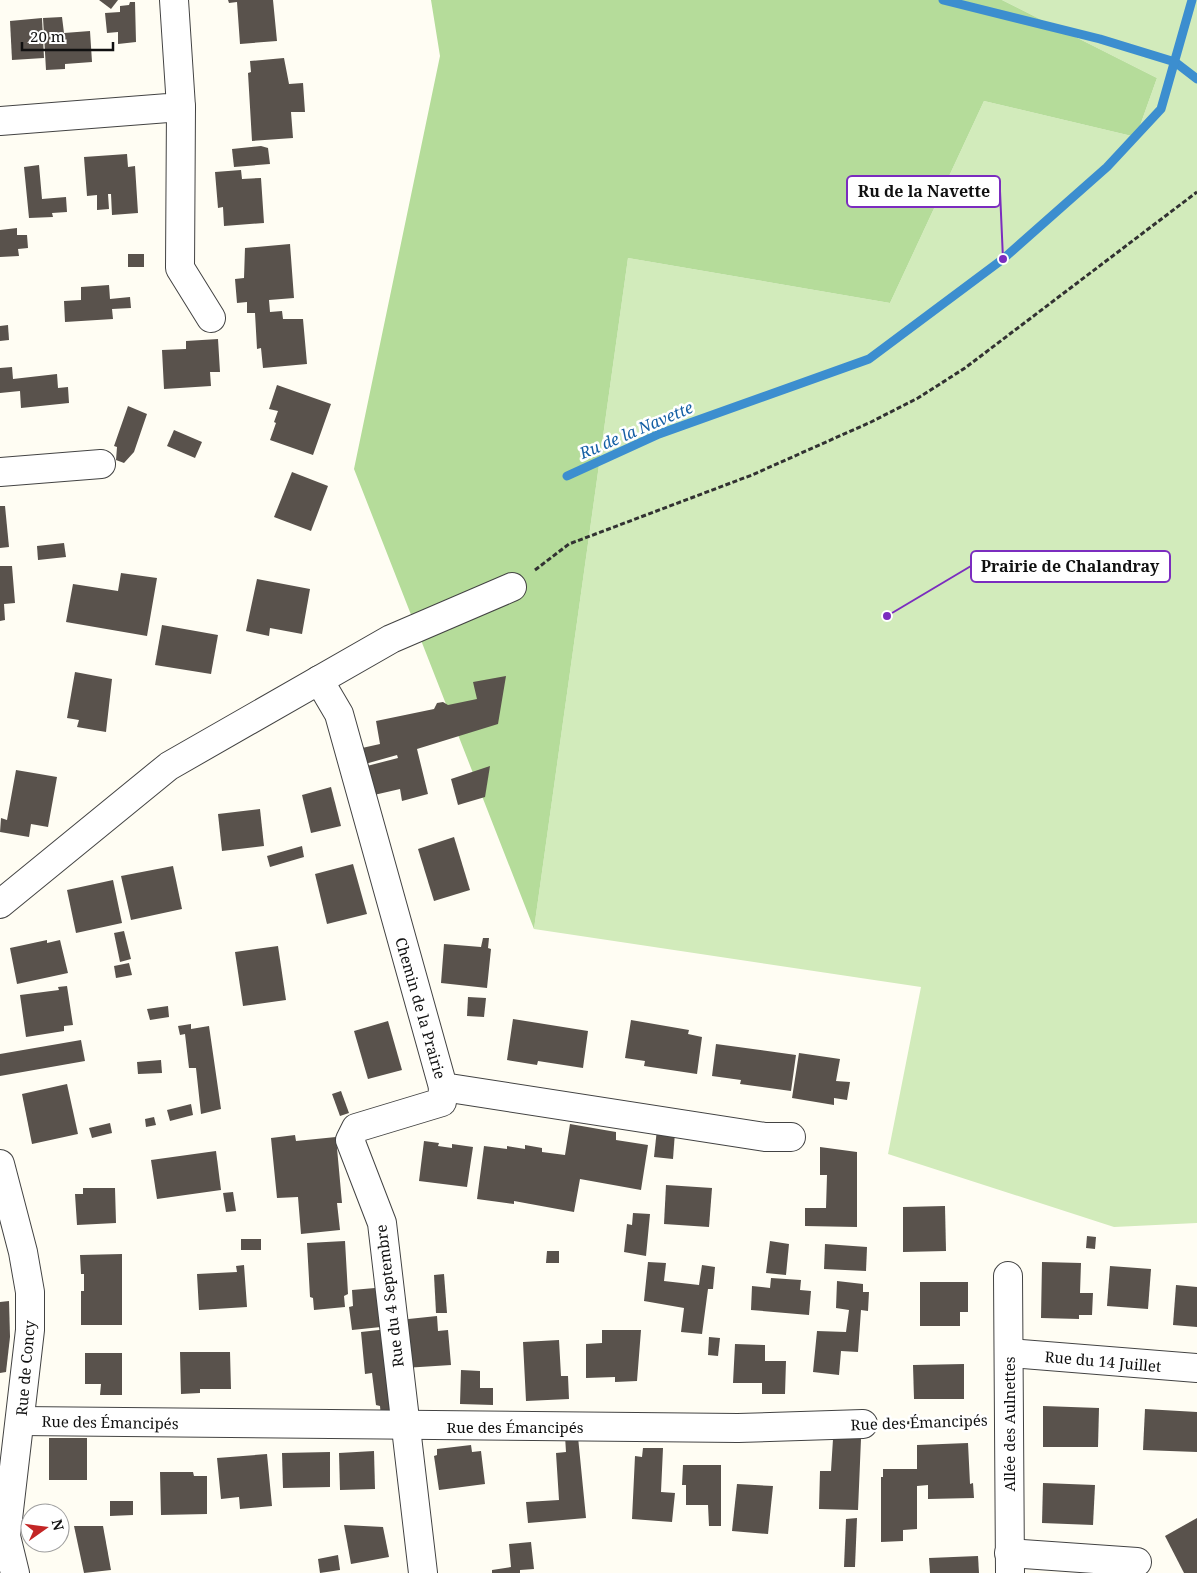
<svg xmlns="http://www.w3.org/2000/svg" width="1197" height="1573" font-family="'Noto Serif',serif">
  <rect width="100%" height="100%" fill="#fffdf3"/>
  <polygon fill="#d2ebbb" points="1002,0 1197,0 1197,1223 1114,1227 888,1154 921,987 534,929 628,258 890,303 984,101 1136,137 1157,78"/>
  <polygon fill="#b5dc9a" points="431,0 1002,0 1157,78 1136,137 984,101 890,303 628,258 534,929 354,469 440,56"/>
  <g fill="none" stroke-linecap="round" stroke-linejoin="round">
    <g stroke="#3c8ecf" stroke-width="9">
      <polyline points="943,0 1100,39 1175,62 1197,79"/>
      <polyline points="567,476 659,434 869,359 1003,259 1107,167 1161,109 1192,0"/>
    </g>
  </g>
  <g fill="#59524c">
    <polygon points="99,0 118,0 111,9"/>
    <polygon points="228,0 273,0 277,41 240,44 237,2 229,3"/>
    <polygon points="130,2 135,2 136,42 118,44 118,32 107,33 105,13 120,12 120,6 129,5"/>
    <polygon points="62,17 64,33 90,31 92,62 65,64 65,69 46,70 43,18"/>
    <polygon points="42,18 44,58 12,60 10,21"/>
    <polygon points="284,58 289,84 303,83 305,112 291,112 293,138 252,141 248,73 251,72 250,61"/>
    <polygon points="261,146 268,148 270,164 234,167 232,149"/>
    <polygon points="127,154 128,167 135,166 138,213 112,215 111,194 108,194 109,209 97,210 97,195 87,196 84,157"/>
    <polygon points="39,165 42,199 66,197 67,212 52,213 53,217 29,218 24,167"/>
    <polygon points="241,170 242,179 261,178 264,223 224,226 223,207 218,208 215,172"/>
    <polygon points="17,228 17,235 27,235 28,248 18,249 19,256 0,257 0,230"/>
    <polygon points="290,244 294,298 269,300 270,312 282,311 283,319 303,319 307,364 263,368 261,348 257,349 255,313 247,313 247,302 237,303 235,279 244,278 245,248"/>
    <rect x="128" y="254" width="16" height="13"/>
    <polygon points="109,285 110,299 130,297 131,308 112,309 113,319 65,322 64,301 81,300 81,287"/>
    <polygon points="8,325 9,340 0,341 0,326"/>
    <polygon points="218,339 220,372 210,372 211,386 164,389 162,350 186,349 186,341"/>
    <polygon points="12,367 13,379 57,374 58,388 68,387 69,403 21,408 20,391 0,393 0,368"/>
    <polygon points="277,385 331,404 313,455 270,440 276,423 274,422 278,411 269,409"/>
    <polygon points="128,406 147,414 134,452 124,463 116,460 117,447 114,446"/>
    <polygon points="174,430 202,442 195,458 167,446"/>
    <polygon points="292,472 328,486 311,531 274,517"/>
    <polygon points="0,506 5,506 9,547 0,548"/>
    <polygon points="64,543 66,557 38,560 37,546"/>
    <polygon points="0,566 12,566 15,603 4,604 5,620 0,621"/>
    <polygon points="121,573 157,578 147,636 66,622 73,584 118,591"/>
    <polygon points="257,579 310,589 302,634 270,628 269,636 246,631"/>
    <polygon points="162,625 218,635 211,674 155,665"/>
    <polygon points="75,672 112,679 106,732 77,727 79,720 67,718"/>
    <polygon points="506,676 498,724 417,749 428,794 402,801 400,789 374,795 367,766 398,758 397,755 365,764 362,748 380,744 376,721 434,709 437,703 443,702 448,705 477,699 473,682"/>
    <polygon points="490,766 485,797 458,805 451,779"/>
    <polygon points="16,770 57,777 48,827 31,824 29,837 0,832 1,818 7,820"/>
    <polygon points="331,787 341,826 311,833 302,795"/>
    <polygon points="260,809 264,846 222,851 218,814"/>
    <polygon points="454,837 470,890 434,901 418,849"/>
    <polygon points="302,846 304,857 270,867 267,856"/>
    <polygon points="353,864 367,914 327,924 315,874"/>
    <polygon points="173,866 182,909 131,920 121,876"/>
    <polygon points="113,880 122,923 76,933 67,890"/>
    <polygon points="124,931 131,959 120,962 114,933"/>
    <polygon points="483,938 489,938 488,948 491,949 487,988 441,983 444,944 481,947"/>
    <polygon points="47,940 47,943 60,940 68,973 17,984 10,948"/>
    <polygon points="278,946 286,1000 243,1006 235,952"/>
    <polygon points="129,963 132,975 116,978 114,966"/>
    <polygon points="67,986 73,1025 64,1026 64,1031 26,1037 20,995 59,990 58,987"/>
    <polygon points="468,997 486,998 484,1017 467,1016"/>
    <polygon points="168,1006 169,1017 150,1020 147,1009"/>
    <polygon points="513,1019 588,1031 583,1068 538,1061 537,1065 507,1060"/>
    <polygon points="631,1020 689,1030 688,1034 702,1037 697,1074 644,1066 645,1061 625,1058"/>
    <polygon points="388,1021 402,1070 368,1079 354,1031"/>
    <polygon points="191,1024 191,1029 209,1026 221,1109 201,1114 196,1068 189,1068 185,1034 180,1035 178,1026"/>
    <polygon points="81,1040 85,1061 0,1076 0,1054"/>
    <polygon points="716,1044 796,1055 791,1091 740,1084 741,1080 712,1076"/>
    <polygon points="799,1053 840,1059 836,1081 850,1082 847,1100 834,1098 834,1105 792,1098"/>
    <polygon points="161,1060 162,1073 138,1074 137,1062"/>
    <polygon points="67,1084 78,1134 32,1144 22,1094"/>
    <polygon points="341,1091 349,1113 340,1116 332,1094"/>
    <polygon points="191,1104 193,1115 170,1121 167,1110"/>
    <polygon points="154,1117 156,1125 146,1127 145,1119"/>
    <polygon points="110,1123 112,1133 92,1138 89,1128"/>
    <polygon points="570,1124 616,1132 616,1140 648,1145 641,1190 580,1179 574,1212 514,1201 514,1204 477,1199 484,1146 507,1149 507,1146 525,1149 525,1145 542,1148 542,1152 565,1155"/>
    <polygon points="657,1129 675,1132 673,1159 654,1157"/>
    <polygon points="295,1135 296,1141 336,1137 342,1203 337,1203 340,1230 301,1234 298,1197 277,1198 271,1138"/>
    <polygon points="424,1141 439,1143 438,1146 452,1148 452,1144 473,1147 467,1187 419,1181"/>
    <polygon points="820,1147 857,1152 857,1227 805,1226 805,1208 826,1208 827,1175 820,1175"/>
    <polygon points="216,1151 221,1190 157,1199 151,1160"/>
    <polygon points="666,1185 712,1188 709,1227 664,1224"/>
    <polygon points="83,1188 115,1188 116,1223 77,1225 75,1194 83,1194"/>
    <polygon points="233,1192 236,1211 226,1212 223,1193"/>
    <polygon points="945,1206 946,1251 903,1252 903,1207"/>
    <polygon points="633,1213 650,1214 646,1256 624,1252 627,1224 632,1225"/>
    <polygon points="1087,1236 1096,1237 1095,1249 1086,1248"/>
    <rect x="241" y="1239" width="20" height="11"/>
    <polygon points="345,1241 348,1294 344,1296 345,1307 314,1310 313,1298 310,1297 307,1243"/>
    <polygon points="770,1241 789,1244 786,1275 766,1273"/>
    <polygon points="825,1244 867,1247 866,1271 824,1269"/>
    <polygon points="547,1251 559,1251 559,1263 546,1263"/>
    <polygon points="122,1254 122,1325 81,1325 81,1291 84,1291 84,1274 81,1274 80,1255"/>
    <polygon points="648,1262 666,1263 664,1281 699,1285 702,1265 715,1267 713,1289 708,1289 702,1334 681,1332 684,1308 644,1301"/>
    <polygon points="1042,1262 1081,1263 1080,1293 1093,1293 1092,1315 1079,1315 1079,1319 1041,1318"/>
    <polygon points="244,1265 247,1307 199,1310 197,1274 237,1272 236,1266"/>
    <polygon points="1110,1266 1151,1269 1148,1309 1107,1306"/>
    <polygon points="444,1274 447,1313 436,1313 434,1275"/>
    <polygon points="771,1278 801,1280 800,1290 811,1291 809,1315 751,1310 752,1286 770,1288"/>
    <polygon points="837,1281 863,1284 863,1292 869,1292 868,1311 861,1310 858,1352 841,1351 839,1375 813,1372 817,1331 846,1332 849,1310 836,1308"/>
    <polygon points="920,1282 968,1282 968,1312 960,1312 960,1326 920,1326"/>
    <polygon points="1176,1285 1197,1287 1197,1327 1173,1325"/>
    <polygon points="375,1288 381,1327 352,1330 349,1307 353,1306 352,1290"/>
    <polygon points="9,1301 10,1337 6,1372 0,1373 0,1302"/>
    <polygon points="437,1316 438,1331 448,1330 451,1365 404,1368 399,1320"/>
    <polygon points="388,1329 396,1413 381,1417 380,1406 376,1405 372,1373 365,1374 361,1332"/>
    <polygon points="602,1330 641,1330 637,1381 615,1382 615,1377 586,1378 586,1344 602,1343"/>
    <polygon points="709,1337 720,1338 718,1356 708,1355"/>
    <polygon points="559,1340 561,1376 568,1376 569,1399 526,1401 523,1342"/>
    <polygon points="735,1344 765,1345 765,1361 786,1361 785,1394 762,1394 762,1383 733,1383"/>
    <polygon points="180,1352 230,1352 231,1389 200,1389 200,1393 181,1394"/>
    <polygon points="85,1353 122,1353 122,1395 100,1395 101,1384 85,1384"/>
    <polygon points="964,1364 964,1399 914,1399 913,1365"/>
    <polygon points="461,1370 480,1371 480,1388 493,1388 493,1405 460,1404"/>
    <polygon points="1043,1406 1099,1408 1098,1447 1043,1447"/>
    <polygon points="1145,1409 1197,1412 1197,1452 1143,1450"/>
    <polygon points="565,1436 578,1437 586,1518 528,1523 526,1502 559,1500 556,1453 566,1452"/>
    <rect x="49" y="1438" width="38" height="42"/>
    <polygon points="833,1439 861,1439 858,1510 819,1509 820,1471 831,1471"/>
    <polygon points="968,1443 970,1484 973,1483 974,1498 928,1499 928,1485 917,1486 917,1529 903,1530 903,1541 881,1542 881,1477 883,1477 883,1469 917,1469 917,1445"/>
    <polygon points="471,1445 472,1452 481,1451 485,1484 439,1490 434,1456 437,1455 437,1449"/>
    <polygon points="643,1448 663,1448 661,1492 675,1493 672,1522 632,1519 635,1456 642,1457"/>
    <polygon points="374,1451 375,1489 340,1490 339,1453"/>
    <polygon points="330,1452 330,1487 283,1488 282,1453"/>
    <polygon points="267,1454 272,1506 240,1509 239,1497 221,1499 217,1458"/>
    <polygon points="683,1465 721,1465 721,1526 709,1526 708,1505 686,1505 686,1485 682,1485"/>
    <polygon points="160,1472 193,1472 194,1476 207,1476 207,1514 161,1515"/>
    <polygon points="1043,1483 1095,1485 1093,1525 1042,1523"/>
    <polygon points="737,1484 773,1486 768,1534 732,1531"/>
    <polygon points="110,1501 133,1501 133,1515 110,1516"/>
    <polygon points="857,1518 855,1567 844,1567 846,1519"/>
    <polygon points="1197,1518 1197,1573 1184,1573 1165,1536"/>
    <polygon points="344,1525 383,1527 389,1557 351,1564"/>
    <polygon points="74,1526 103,1526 111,1570 84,1573"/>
    <polygon points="531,1542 534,1569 520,1570 520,1573 492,1573 492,1570 511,1567 509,1544"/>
    <polygon points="338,1555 340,1570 320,1573 318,1559"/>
    <polygon points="978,1556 979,1573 930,1573 929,1558"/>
  </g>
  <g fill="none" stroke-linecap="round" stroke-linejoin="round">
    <g stroke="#434343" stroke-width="30">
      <g id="minor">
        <polyline points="181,107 180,268 211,318"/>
        <polyline points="0,121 181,107 174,0"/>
        <polyline points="0,472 101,464"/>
        <polyline points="319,680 339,714 443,1087 765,1137 791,1137"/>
        <polyline points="0,904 169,766 391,639 512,587"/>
        <polyline points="1008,1276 1010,1573"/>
        <polyline points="1009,1353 1197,1368"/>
        <polyline points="20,1421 738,1428 863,1424"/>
        <polyline points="1009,1553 1137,1562"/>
        <polyline points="423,1573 382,1223 350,1140 356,1128 442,1102 443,1087"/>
      </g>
    </g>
    <g stroke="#434343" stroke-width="30">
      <polyline id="tertiary" points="0,1164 23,1252 30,1292 30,1330 6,1536 15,1573"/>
    </g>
    <g stroke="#323232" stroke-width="3" stroke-dasharray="5 2.5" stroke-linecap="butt">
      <polyline points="535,570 569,544 752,475 871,422 918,398 965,368 1197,192"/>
      <polyline points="892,1423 980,1421"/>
    </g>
    <use href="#minor" stroke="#fff" stroke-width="28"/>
    <use href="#tertiary" stroke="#fff" stroke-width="28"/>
  </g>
  <g text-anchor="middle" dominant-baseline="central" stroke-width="5" stroke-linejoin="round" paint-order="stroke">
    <g font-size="15" fill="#101010" stroke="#fff">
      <text transform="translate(421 1008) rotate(74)">Chemin de la Prairie</text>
      <text transform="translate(389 1296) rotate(-97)">Rue du 4 Septembre</text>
      <text transform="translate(1103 1361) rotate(5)">Rue du 14 Juillet</text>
      <text transform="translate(25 1368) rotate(-85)">Rue de Concy</text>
      <text transform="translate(110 1422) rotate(1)">Rue des Émancipés</text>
      <text transform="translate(919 1422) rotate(-2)">Rue des Émancipés</text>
      <text transform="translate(1009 1424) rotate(-90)">Allée des Aulnettes</text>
      <text x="515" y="1427">Rue des Émancipés</text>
    </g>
    <g font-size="16" font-style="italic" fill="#1660a5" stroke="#fff">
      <text transform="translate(636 430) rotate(-23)">Ru de la Navette</text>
    </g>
  </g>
  <path fill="none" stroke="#7b2cbf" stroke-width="2" d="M1003 259L1000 191M887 616L971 566"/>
  <g fill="#7b2cbf" stroke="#fff" stroke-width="2">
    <circle cx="1003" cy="259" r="5"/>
    <circle cx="887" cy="616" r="5"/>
  </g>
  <g fill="#fff" stroke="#7b2cbf" stroke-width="2">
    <rect x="847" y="176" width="153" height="31" rx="5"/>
    <rect x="971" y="551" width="199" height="31" rx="5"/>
  </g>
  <g font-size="16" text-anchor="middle" font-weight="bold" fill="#101010">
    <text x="924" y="197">Ru de la Navette</text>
    <text x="1070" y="572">Prairie de Chalandray</text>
  </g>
  <g transform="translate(45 1528) rotate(76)"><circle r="24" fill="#ffffff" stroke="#9f9f9f"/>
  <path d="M0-4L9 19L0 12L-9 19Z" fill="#c32525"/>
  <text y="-8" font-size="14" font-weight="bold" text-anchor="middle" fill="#101010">N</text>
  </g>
  <path d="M22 42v8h91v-8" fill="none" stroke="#101010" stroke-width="2.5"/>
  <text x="30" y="42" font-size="15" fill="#101010" stroke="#ffffff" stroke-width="4" paint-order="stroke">20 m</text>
</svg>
